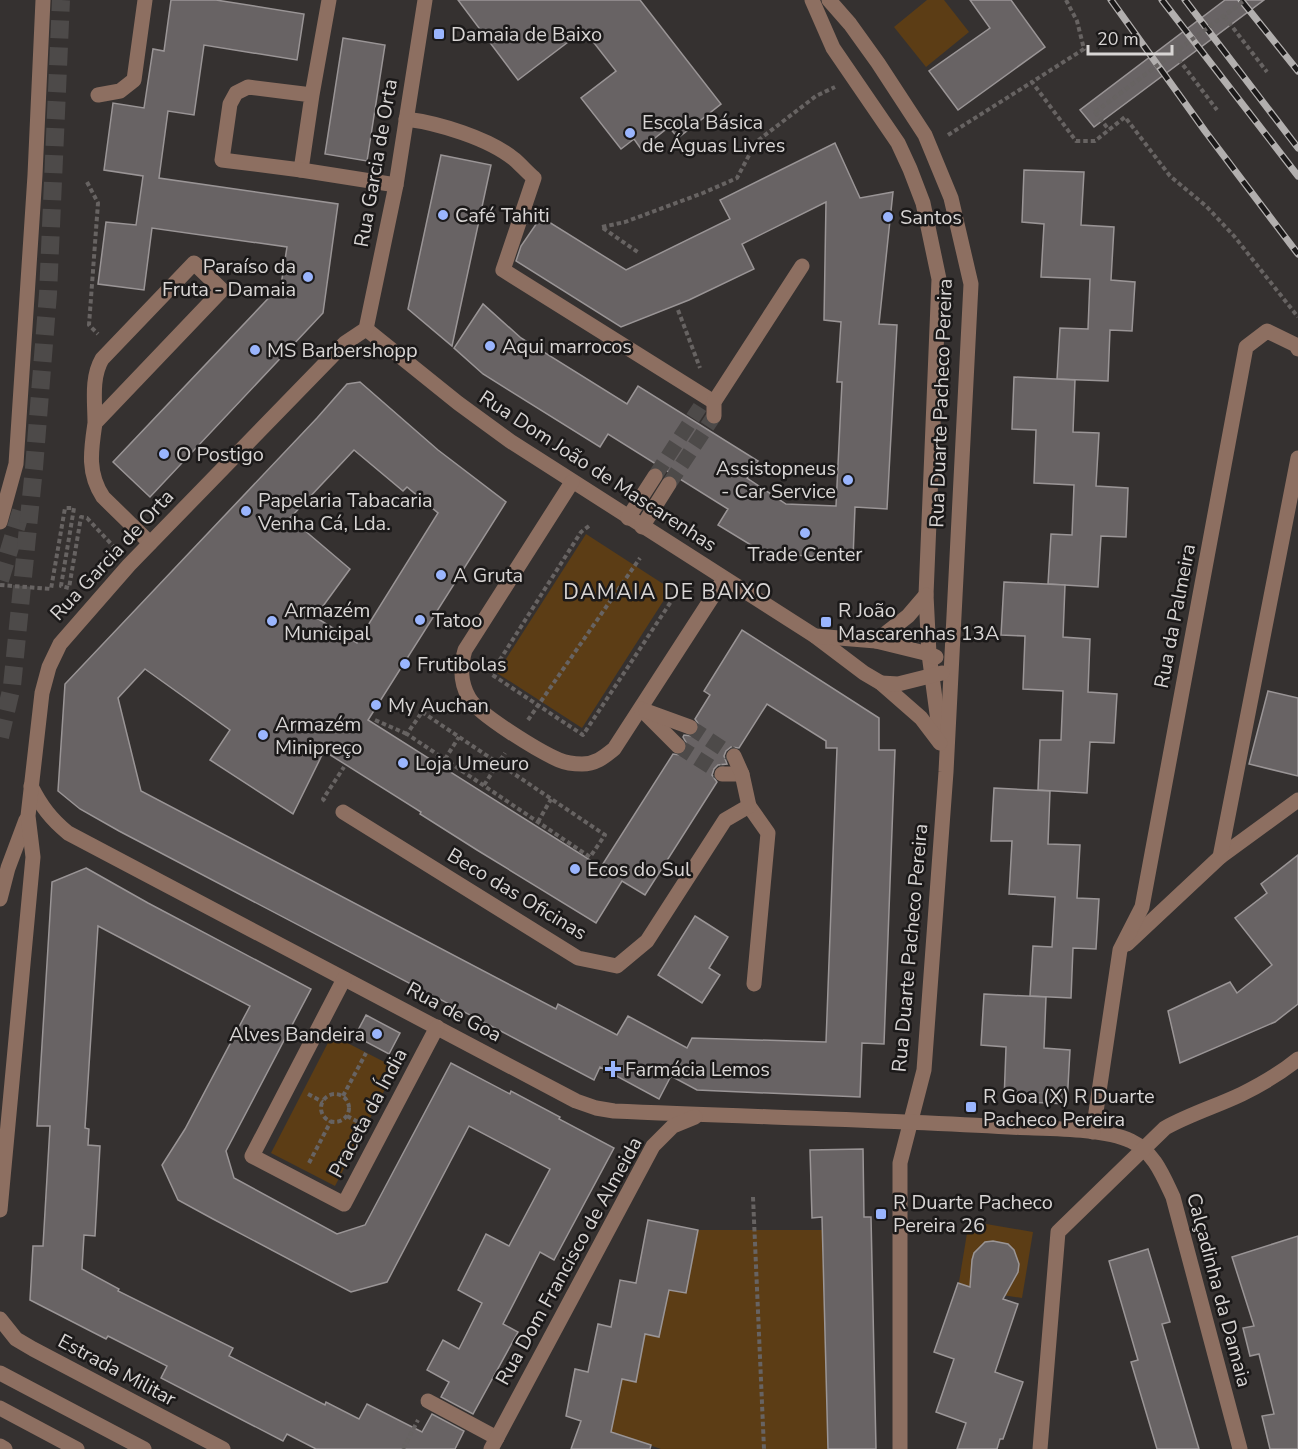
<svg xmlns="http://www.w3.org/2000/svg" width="1298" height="1449" font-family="'Nunito Sans',sans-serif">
  <rect width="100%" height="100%" fill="#353130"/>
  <g fill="#5c3d15">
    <polygon points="927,0 944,0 969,32 926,67 894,27"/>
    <polygon points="586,534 671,589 582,728 497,673"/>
    <polygon points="332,1035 396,1068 335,1186 271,1153"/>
    <polygon points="969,1221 1033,1232 1022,1298 958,1288"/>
    <polygon points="698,1230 822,1230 828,1449 661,1449 611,1432 622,1379 636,1381 645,1334 659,1337 669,1290 686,1293"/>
  </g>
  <g fill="#686364" stroke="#9a9596" stroke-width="1.5" fill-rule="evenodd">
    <polygon points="171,0 216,0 304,14 297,60 204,45 194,115 168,111 159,178 338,204 323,313 150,497 113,462 281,285 287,247 152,228 144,290 98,284 106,222 136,225 143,176 104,170 113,103 144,108 153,49 164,51"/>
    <polygon points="458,0 640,0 721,104 678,138 669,127 641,149 634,139 621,149 581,98 616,71 584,30 518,80"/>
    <polygon points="970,0 1011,0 1045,47 958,110 929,71 990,28"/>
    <polygon points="1225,0 1264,0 1094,127 1080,110"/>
    <polygon points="343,38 385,45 367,161 325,154"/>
    <polygon points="835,143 860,198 893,192 879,324 897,325 887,509 855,507 853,559 764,553 718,525 728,509 608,434 600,447 483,374 454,348 483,304 521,338 627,404 638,386 758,461 747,478 786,504 836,506 842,382 837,382 841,322 824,320 826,202 742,244 754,269 689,300 621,327 516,261 521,246 541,217 626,270 730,219 720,200"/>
    <polygon points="441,155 491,165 452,346 408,309"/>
    <polygon points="1024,170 1084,172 1081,225 1114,227 1111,280 1135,282 1132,331 1110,330 1108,381 1057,379 1060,328 1088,329 1090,279 1041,277 1044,224 1022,222"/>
    <polygon points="1014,377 1075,380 1073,432 1099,433 1096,486 1128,488 1126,537 1101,536 1098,587 1048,584 1051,534 1072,535 1074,485 1034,483 1036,430 1012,429"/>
    <path d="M360 382 438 450 506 502 368 720 601 867 673 754 680 755 685 752 687 744 683 737 684 735 692 736 699 731V725L695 719 710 695 704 691 742 630 879 718V750H895L884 1044 862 1043 860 1097 697 1090 671 1076 659 1099 600 1067 594 1080 119 831 80 809 58 791 65 684 317 418 347 384ZM354 450 403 491 407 487 438 513 357 643 315 617 350 569 290 518ZM145 669 230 730 210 760 293 814 324 751 421 812 420 814 477 850 596 923 622 881 645 895 717 782 712 775 714 769 718 765 727 764 724 756 726 751 731 747 739 748 767 704 826 741V748H837L826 1042 692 1038 687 1048 628 1016 617 1035 558 1004 556 1009 141 791 118 698Z"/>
    <polygon points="1004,582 1065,585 1063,637 1090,639 1088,692 1117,694 1114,743 1090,742 1087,793 1038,790 1040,740 1061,740 1063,691 1023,689 1025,636 1001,635"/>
    <polygon points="1268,691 1298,698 1298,776 1249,764"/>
    <polygon points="994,788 1050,791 1048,844 1080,845 1077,898 1099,899 1096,949 1073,948 1071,998 1030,996 1033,946 1052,947 1055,897 1009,894 1012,841 991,841"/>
    <polygon points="1298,855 1298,1004 1275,1022 1180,1063 1168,1011 1230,982 1237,993 1272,965 1235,918 1267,893 1261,884"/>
    <polygon points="86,868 148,903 311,989 226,1151 234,1178 337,1234 365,1225 451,1063 510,1094 511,1091 560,1117 559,1119 614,1148 554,1260 540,1252 503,1324 518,1332 473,1414 441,1397 449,1382 427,1370 443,1340 459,1349 482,1303 458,1290 486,1234 509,1246 550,1169 469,1126 387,1282 351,1292 213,1219 178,1200 162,1165 185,1129 250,1006 98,926 85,1128 89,1129 88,1145 100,1146 95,1236 84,1235 82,1269 119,1289 118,1291 233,1348 229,1356 325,1405 326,1402 359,1419 367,1404 422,1432 432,1414 464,1431 455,1449 316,1449 287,1434 283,1441 161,1378 167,1366 108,1336 106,1339 30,1300 33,1246 43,1246 50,1126 37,1126 52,882"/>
    <polygon points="695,916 728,937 709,968 720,975 702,1003 658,975"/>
    <polygon points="984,994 1046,997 1044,1048 1070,1050 1067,1104 1004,1101 1006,1047 981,1045"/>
    <polygon points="366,1015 400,1033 389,1054 355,1036"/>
    <polygon points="863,1149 864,1217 871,1217 876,1449 828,1449 822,1217 812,1218 810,1150"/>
    <polygon points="648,1220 698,1230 686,1293 669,1290 659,1337 645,1334 636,1382 622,1379 611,1432 651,1445 650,1449 571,1449 581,1421 566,1416 575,1369 588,1372 598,1324 611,1327 620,1280 636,1283"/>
    <polygon points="1298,1236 1298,1449 1270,1449 1262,1416 1274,1414 1259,1354 1250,1356 1243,1328 1254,1326 1232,1257"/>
    <polygon points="993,1241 1008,1244 1014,1250 1019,1264 1018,1272 1003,1299 1018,1304 995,1372 1023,1382 1003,1439 1000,1439 997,1449 957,1449 966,1423 936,1412 954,1359 934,1352 958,1283 970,1287 972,1260 974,1253 985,1242"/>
    <polygon points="1148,1249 1170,1322 1162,1324 1199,1449 1157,1449 1131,1362 1138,1360 1109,1261"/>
  </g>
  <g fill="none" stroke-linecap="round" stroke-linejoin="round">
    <g stroke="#4d4a49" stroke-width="15" stroke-dasharray="15 8" stroke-linecap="butt">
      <polyline points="655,476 700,407"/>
      <polyline points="669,484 714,416"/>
      <polyline points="690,727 734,756"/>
      <polyline points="678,746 722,774"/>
    </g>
    <g stroke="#4d4a49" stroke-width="18" stroke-dasharray="18 9" stroke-linecap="butt">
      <polyline points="0,580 22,508"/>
      <polyline points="0,737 12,686 34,468 48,294 61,0"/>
    </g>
    <g stroke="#676362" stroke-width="4" stroke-dasharray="4.5 3" stroke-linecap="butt">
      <polyline points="1066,0 1077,21 1084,49 1032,82 1076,141 1095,141 1125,117 1170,176 1206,206 1234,236 1298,317"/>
      <polyline points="1224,16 1267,72"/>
      <polyline points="1174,53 1217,110"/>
      <polyline points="1095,112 1109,130"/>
      <polyline points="948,135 1032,82"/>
      <polyline points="87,182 98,203 89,325 98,334"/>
      <polyline points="602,227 625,222 703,193 737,178 756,142 816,96 835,87"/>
      <polyline points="603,228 639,253"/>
      <polyline points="678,310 700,368"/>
      <polyline points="589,526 581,532 491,674 583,735 682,585"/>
      <polyline points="0,585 51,589 65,508 74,508 61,586 69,588 81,517 87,518 115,548"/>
      <polygon points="422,712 605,835 590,857 407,734"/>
      <polyline points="375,720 407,734"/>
      <polyline points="528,720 640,558"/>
      <polyline points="445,759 459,737"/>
      <polyline points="484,785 505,753"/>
      <polyline points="325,801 323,799 344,767"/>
      <polyline points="538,822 551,799"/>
      <polyline points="308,1094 323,1102"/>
      <circle cx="335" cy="1108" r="14"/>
      <polyline points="343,1096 366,1053"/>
      <polyline points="347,1116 362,1124"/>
      <polyline points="309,1163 331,1121"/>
      <polyline points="753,1197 764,1449"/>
      <polyline points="403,1449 418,1420"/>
    </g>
    <g stroke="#8d6f61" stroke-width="15">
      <polyline points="812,0 833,48 898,143 910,169 923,203 939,279 926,595 929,654 940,736"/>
      <polyline points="829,0 850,24 878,63 925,135 951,198 971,284 946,772 924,1070 900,1163 900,1449"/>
      <polyline points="98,95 120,91 134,80 145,0"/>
      <polyline points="312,95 248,87 236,93 230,104 222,160 301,170 312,95 329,0"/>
      <path d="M406 119C438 123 488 138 514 159 521 165 527 172 534 178L503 270 714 402"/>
      <polyline points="301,170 396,185"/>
      <polyline points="366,329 458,403 510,441 815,636 864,673 881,683 921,718 940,743"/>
      <polyline points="714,416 714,402 802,266"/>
      <path d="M95 423C95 402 91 378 102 359L194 263 222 290 95 423C91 450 87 473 103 497L150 543"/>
      <path d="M572 482 465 650C460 667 460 682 469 698 479 715 540 752 559 760 566 763 575 764 582 764 596 764 604 757 614 749L724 579"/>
      <polyline points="628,518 655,476"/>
      <polyline points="0,522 16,464 35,175 43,0"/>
      <polyline points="642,527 669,484"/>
      <polyline points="815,636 876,641 929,654 936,657"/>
      <polyline points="876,641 908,616 926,595"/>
      <polyline points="881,683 898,684 942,673"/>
      <polyline points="641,709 678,746"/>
      <polyline points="646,711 690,727"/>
      <polyline points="722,774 742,774"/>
      <path d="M31 786C41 806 51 819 68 833L576 1101 596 1108 614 1111C746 1117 877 1119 1009 1127 1042 1129 1101 1127 1131 1141 1154 1152 1163 1176 1173 1197L1240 1449"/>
      <polyline points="749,806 768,833 754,984"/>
      <polyline points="343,812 578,958 617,966 647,941 725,820 749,806 742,774 734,756"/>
      <polyline points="1220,857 1298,800"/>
      <polyline points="0,899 8,868 26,820"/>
      <polyline points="1127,944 1220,857 1298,458"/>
      <polyline points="344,979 252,1156 344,1204 437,1027"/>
      <polyline points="1093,1132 1120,950 1142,907 1246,347 1267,331 1296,345 1298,349"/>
      <polyline points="0,1210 33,857 28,816 42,693 49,667 60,644 129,565 345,343 366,329 396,185 425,0"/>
      <polyline points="0,1319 16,1339 33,1349 223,1449"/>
      <polyline points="0,1373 144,1449"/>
      <polyline points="428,1401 497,1438"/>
      <polyline points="0,1408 77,1449"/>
      <polyline points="0,1446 5,1449"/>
      <polyline points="491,1449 653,1146 673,1126 695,1117"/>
      <path d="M1040 1449 1058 1232 1165 1128C1190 1114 1217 1106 1242 1094 1262 1084 1281 1073 1298 1059"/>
    </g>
    <g stroke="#b2afae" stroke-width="7">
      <g id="rail">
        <polyline points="1111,0 1205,131 1298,254"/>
        <polyline points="1162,0 1298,176"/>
        <polyline points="1185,0 1298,148"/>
        <polyline points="1241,0 1298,71"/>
      </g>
    </g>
    <use href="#rail" stroke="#1b1919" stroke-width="4.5" stroke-dasharray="14" stroke-linecap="butt"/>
    <polyline stroke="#676362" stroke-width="4" stroke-dasharray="4.5 3" stroke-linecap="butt" points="1095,112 1245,0"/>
  </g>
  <g fill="#9ab5fd" stroke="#1b1919" stroke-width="2">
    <rect x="433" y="28" width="12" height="12" rx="3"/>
    <circle cx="630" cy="133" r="6"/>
    <circle cx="443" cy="215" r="6"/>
    <circle cx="888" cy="217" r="6"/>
    <circle cx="308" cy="277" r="6"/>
    <circle cx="490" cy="346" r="6"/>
    <circle cx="255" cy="350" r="6"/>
    <circle cx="164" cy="454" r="6"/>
    <circle cx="848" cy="480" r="6"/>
    <circle cx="246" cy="511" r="6"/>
    <circle cx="805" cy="533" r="6"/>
    <circle cx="441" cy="575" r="6"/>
    <circle cx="420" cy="620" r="6"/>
    <circle cx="272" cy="621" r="6"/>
    <rect x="820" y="616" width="12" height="12" rx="3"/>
    <circle cx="405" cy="664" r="6"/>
    <circle cx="376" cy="705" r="6"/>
    <circle cx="263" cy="735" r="6"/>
    <circle cx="403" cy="763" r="6"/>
    <circle cx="575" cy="869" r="6"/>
    <circle cx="377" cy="1034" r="6"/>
    <path d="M610 1060h6v6h6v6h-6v6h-6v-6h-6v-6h6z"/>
    <rect x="965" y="1101" width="12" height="12" rx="3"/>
    <rect x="875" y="1208" width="12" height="12" rx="3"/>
  </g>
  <g text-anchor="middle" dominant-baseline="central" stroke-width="5" stroke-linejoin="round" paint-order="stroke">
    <g font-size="20" fill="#d8d5d4" stroke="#1b1919" text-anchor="start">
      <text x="451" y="34">Damaia de Baixo</text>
      <text x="642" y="122">Escola Básica<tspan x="642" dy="23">de Águas Livres</tspan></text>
      <text x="455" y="215">Café Tahiti</text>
      <text x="900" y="217">Santos</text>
      <text x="296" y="266" text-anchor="end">Paraíso da<tspan x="296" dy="23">Fruta - Damaia</tspan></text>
      <text x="502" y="346">Aqui marrocos</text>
      <text x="267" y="350">MS Barbershopp</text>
      <text x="176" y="454">O Postigo</text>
      <text x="836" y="468" text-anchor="end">Assistopneus<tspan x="836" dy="23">- Car Service</tspan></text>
      <text x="258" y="500">Papelaria Tabacaria<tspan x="258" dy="23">Venha Cá, Lda.</tspan></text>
      <text x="805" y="554" text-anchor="middle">Trade Center</text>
      <text x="453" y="575">A Gruta</text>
      <text x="284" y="610">Armazém<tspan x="284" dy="23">Municipal</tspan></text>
      <text x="838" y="610">R João<tspan x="838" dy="23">Mascarenhas 13A</tspan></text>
      <text x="432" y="620">Tatoo</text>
      <text x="417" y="664">Frutibolas</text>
      <text x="388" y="705">My Auchan</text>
      <text x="275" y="724">Armazém<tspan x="275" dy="23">Minipreço</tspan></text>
      <text x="415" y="763">Loja Umeuro</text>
      <text x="587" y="869">Ecos do Sul</text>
      <text x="365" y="1034" text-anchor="end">Alves Bandeira</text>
      <text x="625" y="1069">Farmácia Lemos</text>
      <text x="983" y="1096">R Goa (X) R Duarte<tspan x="983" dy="23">Pacheco Pereira</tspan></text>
      <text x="893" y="1202">R Duarte Pacheco<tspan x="893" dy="23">Pereira 26</tspan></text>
    </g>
    <g font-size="20" fill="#d8d5d4" stroke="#1b1919">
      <text transform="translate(376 163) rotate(-80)">Rua Garcia de Orta</text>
      <text transform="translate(941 403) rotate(-88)">Rua Duarte Pacheco Pereira</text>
      <text transform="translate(598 471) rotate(33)">Rua Dom João de Mascarenhas</text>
      <text transform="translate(112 555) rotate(-47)">Rua Garcia de Orta</text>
      <text transform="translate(1175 616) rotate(-79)">Rua da Palmeira</text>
      <text transform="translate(517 894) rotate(31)">Beco das Oficinas</text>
      <text transform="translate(910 948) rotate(-85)">Rua Duarte Pacheco Pereira</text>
      <text transform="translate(454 1012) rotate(28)">Rua de Goa</text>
      <text transform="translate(368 1113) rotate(-62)">Praceta da Índia</text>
      <text transform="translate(569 1261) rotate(-61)">Rua Dom Francisco de Almeida</text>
      <text transform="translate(1219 1290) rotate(75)">Calçadinha da Damaia</text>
      <text transform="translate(117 1370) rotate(28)">Estrada Militar</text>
    </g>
    <g font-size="21" letter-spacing="1.5" fill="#d8d5d4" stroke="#1b1919">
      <text x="668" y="592">DAMAIA DE BAIXO</text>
    </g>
  </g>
  <path d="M1088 45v9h84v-9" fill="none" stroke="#d8d5d4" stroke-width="3"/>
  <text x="1097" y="45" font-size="18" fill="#d8d5d4" stroke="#1b1919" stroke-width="4.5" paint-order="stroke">20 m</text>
</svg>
